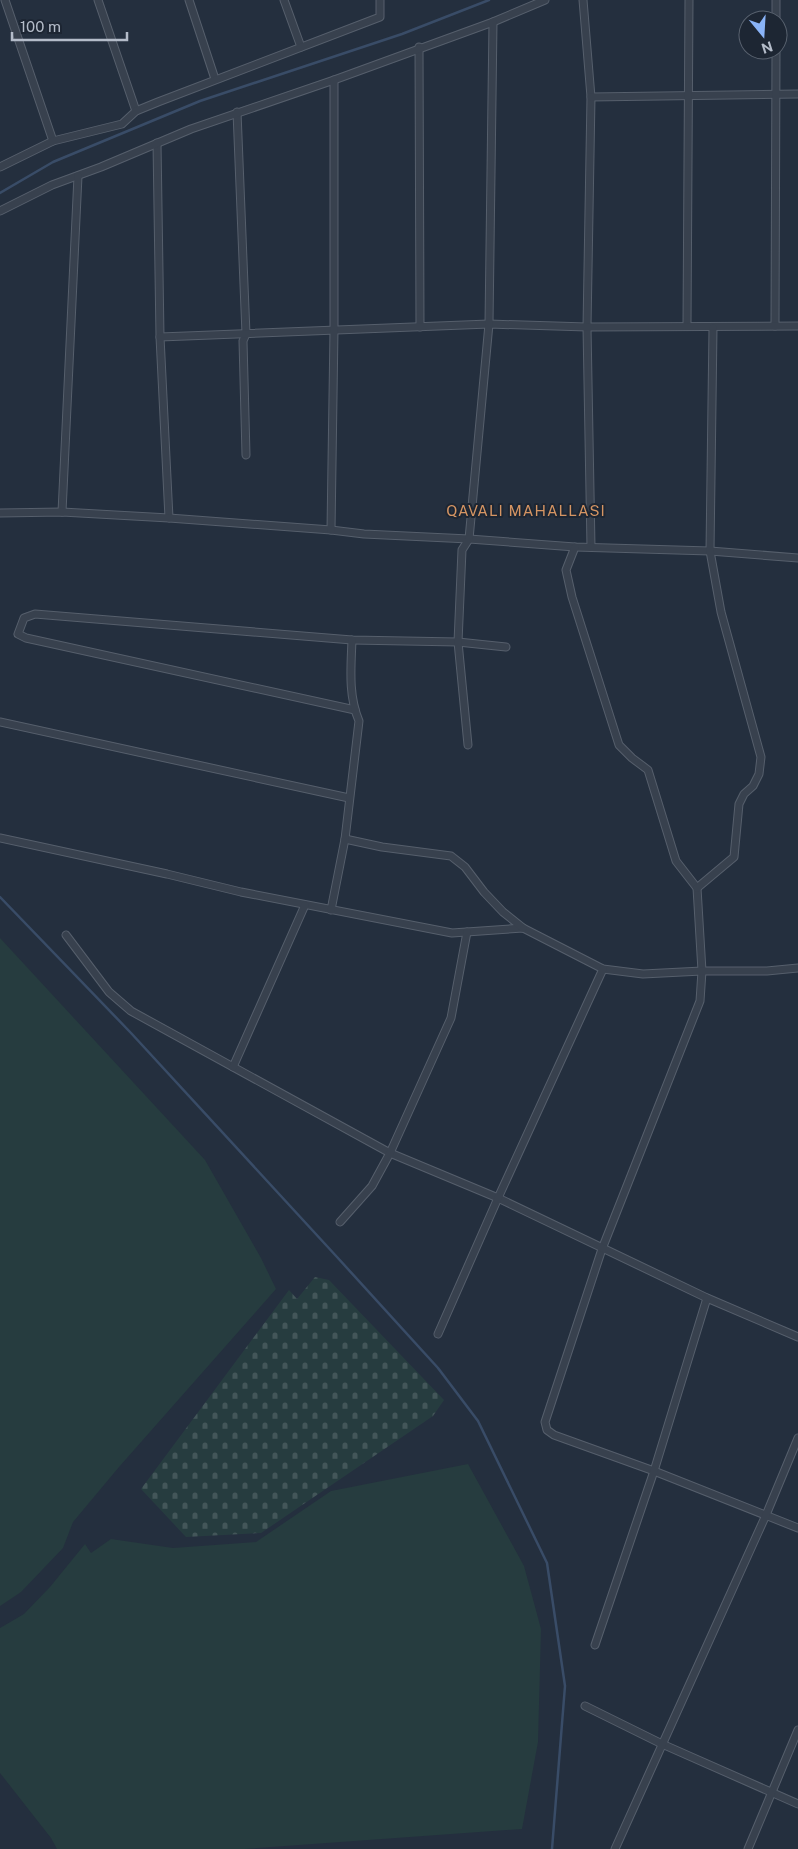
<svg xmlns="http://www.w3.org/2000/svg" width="798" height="1849" font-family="'Public Sans',sans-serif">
  <defs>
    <pattern id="cemetery-stones" width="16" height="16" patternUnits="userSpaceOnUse" patternTransform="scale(1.25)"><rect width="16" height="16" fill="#263c3f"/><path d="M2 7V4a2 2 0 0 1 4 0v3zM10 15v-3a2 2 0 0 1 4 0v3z" fill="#435659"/></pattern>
  </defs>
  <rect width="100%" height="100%" fill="#242f3e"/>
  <g fill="#263c3f">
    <polygon points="0,938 205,1160 261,1258 276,1289 119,1467 73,1522 63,1548 21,1592 0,1606"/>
    <polygon points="468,1464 524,1566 541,1629 538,1742 522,1829 244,1849 57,1849 51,1838 0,1773 0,1628 24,1614 50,1587 85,1544 91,1553 111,1539 173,1548 256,1542 331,1491"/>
  </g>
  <polygon fill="url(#cemetery-stones)" points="315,1277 329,1280 444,1400 433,1416 261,1533 186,1537 141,1489 289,1290 297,1299"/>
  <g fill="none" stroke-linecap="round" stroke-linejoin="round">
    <g stroke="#394c67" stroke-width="2.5">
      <polyline points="0,193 53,162 200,101 402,34 489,0"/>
      <polyline points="0,897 131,1033 337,1257 438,1368 478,1421 547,1563 565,1686 552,1849"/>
    </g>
    <g stroke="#565f6c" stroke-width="9">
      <g id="street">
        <polyline points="5,0 53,141"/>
        <polyline points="98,0 136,111"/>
        <polyline points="189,0 215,79"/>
        <polyline points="284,0 301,47"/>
        <polyline points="583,0 591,97 587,327 591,547"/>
        <polyline points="776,20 776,0"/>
        <polyline points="419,47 420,327"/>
        <polyline points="591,97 798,94"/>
        <polyline points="237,112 246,334 243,341 246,455"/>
        <polyline points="157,143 160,337 169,518"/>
        <polyline points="0,167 53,141 122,124 136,111 158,102 380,17 380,0"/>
        <polyline points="0,211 52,185 101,167 191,129 334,80 493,22 545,0"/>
        <polyline points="687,326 689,0"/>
        <polyline points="775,326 776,50"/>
        <polyline points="160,337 489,324 587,327 798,326"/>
        <polyline points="62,512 78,176"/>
        <polyline points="0,513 62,512 169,518 331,530 364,534 469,539 575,547 710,551 798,558"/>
        <polyline points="331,530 334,330 334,80"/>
        <polyline points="575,547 566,570 572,597 619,745 632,758 648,770 676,861 697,888 702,971 700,1001 602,1249 545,1422 547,1430 554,1435 654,1471 798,1528"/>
        <polyline points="355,710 26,638 18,634 24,618 35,614 352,640 458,642 506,647"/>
        <polyline points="0,722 349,798"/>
        <polyline points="468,745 458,642 462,550 469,539 489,324 493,22"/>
        <polyline points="0,838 167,874 241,892 452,933 523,928 603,969 643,974 702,971 767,971 798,968"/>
        <polyline points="345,839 382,847 451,856 465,867 484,892 503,912 523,928"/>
        <polyline points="697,888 734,857 739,804 744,794 753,786 759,774 761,757 721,612 710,551 713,328"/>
        <path d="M331 910 345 839 359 721C348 695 351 667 352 640"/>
        <polyline points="66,935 109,992 131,1011 390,1153 498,1198 707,1298 798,1337"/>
        <polyline points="233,1067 305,905"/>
        <polyline points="340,1222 372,1186 390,1153 451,1018 467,932"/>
        <polyline points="438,1334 498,1198 603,969"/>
        <polyline points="595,1645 654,1471 707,1298"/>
        <polyline points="585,1706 662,1744 798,1804"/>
        <polyline points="615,1849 766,1515 798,1438"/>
        <polyline points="748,1849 798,1730"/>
      </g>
    </g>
    <use href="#street" stroke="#38414e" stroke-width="7"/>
  </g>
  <g text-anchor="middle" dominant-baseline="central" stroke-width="4" stroke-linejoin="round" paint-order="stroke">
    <g font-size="15" letter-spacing="1" fill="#d59563" stroke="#1d2633">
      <text x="526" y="510">QAVALI MAHALLASI</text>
    </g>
  </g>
  <g transform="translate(763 35) rotate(162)"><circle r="24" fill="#1d2633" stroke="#59626f"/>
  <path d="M0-4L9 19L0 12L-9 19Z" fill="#8ab4f8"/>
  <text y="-8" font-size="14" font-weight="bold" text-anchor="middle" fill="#b4bcc9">N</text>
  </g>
  <path d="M12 32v8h115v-8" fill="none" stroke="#b4bcc9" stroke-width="2.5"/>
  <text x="20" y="32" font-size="15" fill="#b4bcc9" stroke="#1d2633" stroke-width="4" paint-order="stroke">100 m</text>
</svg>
